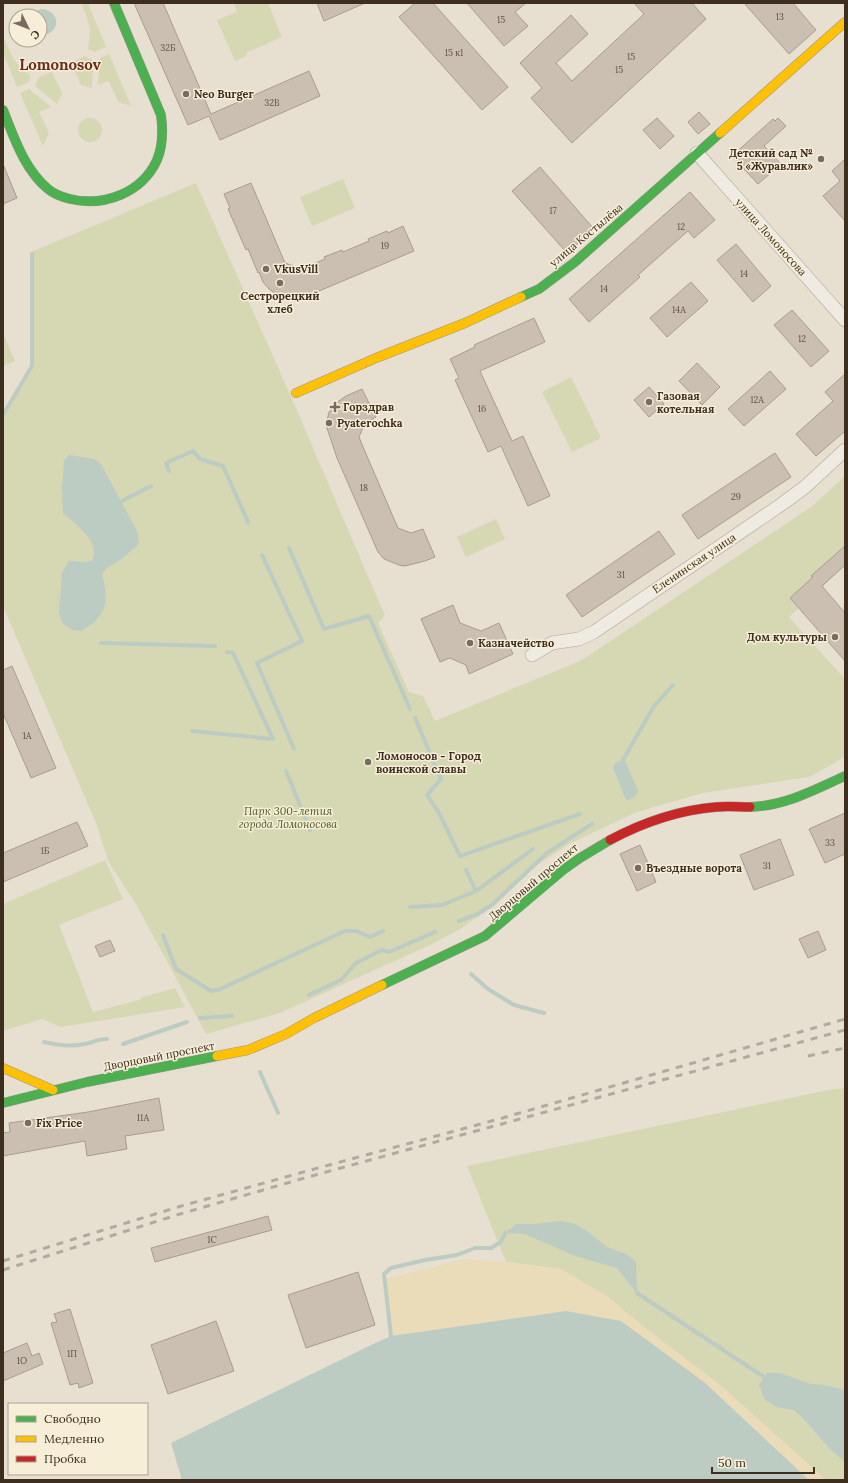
<svg xmlns="http://www.w3.org/2000/svg" width="848" height="1483" font-family="Lora,serif">
  <rect width="100%" height="100%" fill="#e7e0d1"/>
  <g fill="#d6d7b3">
    <path d="M81 3H88L106 47 95 52 88 49C92 29 89 22 81 3Z"/>
    <polygon points="234,3 268,3 282,37 246,53 247,56 235,61 217,20 237,12"/>
    <path d="M3 37C10 52 16 67 31 76L29 82 17 87 3 53Z"/>
    <polygon points="109,54 131,106 118,102 109,81 98,85 100,58"/>
    <polygon points="84,56 93,60 92,88 81,85 71,63"/>
    <polygon points="52,72 62,93 57,104 35,86 39,77"/>
    <polygon points="29,89 51,107 39,112 49,133 43,146 20,93"/>
    <circle cx="90" cy="130" r="12"/>
    <polygon points="343,179 355,208 312,226 300,197"/>
    <polygon points="196,183 296,408 385,616 378,623 409,692 423,696 435,721 582,660 811,507 845,476 845,566 789,617 845,679 845,757 809,777 703,793 637,812 569,844 537,865 489,909 460,929 430,945 280,1013 206,1034 136,904 108,861 96,823 3,606 3,419 30,373 31,252"/>
    <polygon points="3,333 15,361 3,366"/>
    <polygon points="571,377 601,438 572,452 542,392"/>
    <polygon points="496,519 505,539 466,557 457,537"/>
    <polygon points="105,860 123,899 59,925 93,1012 139,1000 143,997 175,988 185,1007 61,1027 42,1019 3,1031 3,904"/>
    <polygon points="845,1088 845,1480 826,1480 720,1385 644,1327 608,1297 561,1269 506,1262 467,1166 828,1090"/>
  </g>
  <polygon fill="#eadcb9" points="463,1259 506,1262 561,1269 608,1297 644,1327 720,1385 826,1480 809,1480 794,1467 566,1311 391,1336 386,1279"/>
  <g fill="#bcccc2">
    <path d="M41 9C62 10 61 36 40 35V16H32L36 11Z"/>
    <path d="M69 455 94 459 101 464 137 531 139 544 120 560 107 568 102 574C109 603 108 615 81 631L73 630 63 624 59 614 62 573 69 561 84 562 92 561C101 541 76 525 63 513L62 487 64 460Z"/>
    <path d="M623 760 625 761 638 791C636 797 633 799 626 800L613 768 615 763Z"/>
    <polygon points="561,1221 575,1224 587,1231 607,1247 626,1254 636,1262 637,1293 617,1268 575,1256 525,1234 505,1233 516,1224 534,1224"/>
    <polygon points="566,1311 621,1321 704,1382 809,1480 182,1480 171,1443 371,1345 391,1336"/>
    <polygon points="767,1373 781,1373 810,1384 825,1385 845,1390 845,1462 829,1448 802,1417 793,1410 777,1407 765,1400 759,1385"/>
  </g>
  <g fill="none" stroke-linecap="round" stroke-linejoin="round">
    <g stroke="#bcccc2" stroke-width="4">
      <polyline points="3,415 32,366 32,254"/>
      <polyline points="169,471 166,463 193,451 200,459 223,466 248,522"/>
      <polyline points="120,502 151,486"/>
      <polyline points="289,548 324,629 369,616 410,709"/>
      <polyline points="262,555 302,641 257,663 294,749"/>
      <polyline points="101,643 215,646"/>
      <polyline points="227,652 233,653 273,739"/>
      <polyline points="415,718 441,779 427,795 439,813 460,856 580,814"/>
      <polyline points="192,731 273,739"/>
      <polyline points="623,760 654,706 673,685"/>
      <polyline points="286,771 310,830"/>
      <polyline points="466,870 476,891"/>
      <polyline points="410,907 442,905 476,891 533,849"/>
      <polyline points="459,921 478,914 493,904 547,853 592,824"/>
      <polyline points="163,935 176,969 211,991 218,990 345,931 356,931 370,937 383,931"/>
      <polyline points="471,974 488,989 514,1005 544,1013"/>
      <polyline points="309,995 341,980 356,963 382,950 389,952 435,932"/>
      <polyline points="200,1018 232,1016"/>
      <path d="M44 1042C58 1045 70 1047 85 1044 92 1043 99 1038 107 1039"/>
      <polyline points="123,1044 187,1022"/>
      <polyline points="260,1072 278,1113"/>
      <polyline points="637,1293 764,1377"/>
      <polyline points="391,1336 384,1274 391,1268 425,1260 457,1255 475,1248 491,1248 501,1242 505,1233"/>
    </g>
  </g>
  <g fill="#cbbfb2" stroke="#a89c90">
    <polygon points="134,3 163,3 211,114 309,71 320,96 220,140 209,116 188,125"/>
    <polygon points="317,3 365,3 324,21"/>
    <polygon points="415,3 433,3 508,87 482,110 399,17"/>
    <polygon points="467,3 526,3 515,12 528,26 504,46"/>
    <polygon points="634,3 692,3 706,19 572,143 531,98 542,88 520,63 571,15 588,34 556,63 572,81 644,14"/>
    <polygon points="744,3 793,3 816,30 789,54"/>
    <polygon points="699,112 710,124 698,134 688,122"/>
    <polygon points="657,118 674,136 660,149 643,130"/>
    <polygon points="778,118 786,126 764,146 781,164 758,184 732,156 773,119 775,121"/>
    <polygon points="845,159 845,221 823,196 840,181 832,171"/>
    <polygon points="3,164 17,198 3,204"/>
    <polygon points="540,167 594,229 567,253 512,191"/>
    <polygon points="251,183 285,263 302,269 325,259 324,257 342,250 343,252 369,241 368,239 387,231 388,233 403,226 414,251 312,294 311,293 292,299 284,298 276,294 269,289 263,282 259,272 258,273 248,249 246,250 228,209 230,208 224,194"/>
    <polygon points="690,192 715,220 694,238 688,231 638,275 640,277 589,322 569,299"/>
    <polygon points="736,244 771,286 753,302 717,260"/>
    <polygon points="691,282 708,301 667,337 650,318"/>
    <polygon points="792,310 829,351 811,367 774,325"/>
    <polygon points="534,318 545,342 480,371 512,441 523,436 550,496 528,506 501,446 488,452 455,380 459,378 450,359 475,347 474,345"/>
    <polygon points="697,363 720,387 702,405 679,381"/>
    <polygon points="770,371 786,389 744,426 728,409"/>
    <polygon points="845,374 845,431 816,456 796,434 833,401 825,392"/>
    <polygon points="649,387 664,404 649,417 634,400"/>
    <polygon points="362,389 376,417 365,423 359,437 363,447 398,528 411,533 423,529 435,557 425,561 405,566 399,565 384,559 378,552 337,458 326,425 329,412 336,403 346,396"/>
    <polygon points="775,453 791,477 698,539 682,515"/>
    <polygon points="659,531 675,554 582,617 566,595"/>
    <polygon points="845,546 845,565 822,586 845,613 845,661 790,598 813,577 811,576"/>
    <polygon points="453,605 460,623 481,631 499,623 513,654 469,674 466,665 450,658 440,662 421,619"/>
    <polygon points="12,666 56,768 31,778 3,713 3,670"/>
    <polygon points="845,813 845,854 825,863 809,829"/>
    <polygon points="77,822 88,846 3,882 3,853"/>
    <polygon points="780,839 794,875 754,890 740,855"/>
    <polygon points="640,845 656,882 637,891 620,854"/>
    <polygon points="818,931 826,950 808,958 799,939"/>
    <polygon points="110,940 115,951 100,957 95,946"/>
    <polygon points="159,1098 164,1130 125,1136 127,1149 87,1156 85,1141 3,1156 3,1133 10,1132 9,1123 88,1112"/>
    <polygon points="268,1216 272,1230 155,1262 151,1248"/>
    <polygon points="358,1272 375,1325 306,1348 288,1295"/>
    <polygon points="70,1309 93,1383 79,1388 78,1383 70,1385 51,1323 57,1322 54,1314"/>
    <polygon points="216,1321 234,1371 168,1394 151,1345"/>
    <polygon points="27,1343 32,1356 39,1353 43,1364 3,1381 3,1353"/>
  </g>
  <g fill="none" stroke-linecap="round" stroke-linejoin="round">
    <g stroke="#ada599" stroke-width="14">
      <g id="street">
        <polyline points="697,153 845,320"/>
        <polyline points="532,655 552,643 579,639 594,632 782,504 805,487 845,450"/>
      </g>
    </g>
    <g stroke="#9c958a" stroke-width="10">
      <g id="fast">
        <path d="M3 110C14 137 24 169 48 189 54 194 62 197 70 199 104 207 142 193 157 160 163 146 163 130 161 115L114 3"/>
        <polyline points="521,297 539,289 575,262 720,133"/>
        <path d="M750 807C785 806 814 790 845 776"/>
        <polyline points="382,985 485,936 563,870 580,858 610,840"/>
        <polyline points="3,1103 87,1082 217,1056"/>
      </g>
    </g>
    <g stroke="#9c958a" stroke-width="10">
      <g id="slow">
        <polyline points="720,133 845,22"/>
        <polyline points="296,393 376,358 465,323 521,297"/>
        <polyline points="217,1056 248,1050 286,1034 314,1018 382,985"/>
        <polyline points="3,1068 53,1090"/>
      </g>
    </g>
    <g stroke="#9c958a" stroke-width="10">
      <path id="jam" d="M610 840C642 823 680 810 716 807 728 806 739 807 750 807"/>
    </g>
    <use href="#street" stroke="#efebe3" stroke-width="13"/>
    <use href="#fast" stroke="#4caf50" stroke-width="9"/>
    <use href="#slow" stroke="#ffc107" stroke-width="9"/>
    <use href="#jam" stroke="#c62828" stroke-width="9"/>
    <g stroke="#afaaa2" stroke-width="3" stroke-dasharray="7 7" stroke-linecap="butt">
      <polyline points="808,1056 845,1048"/>
      <polyline points="3,1261 178,1207 307,1171 499,1119 845,1019"/>
      <polyline points="3,1270 180,1214 308,1177 845,1030"/>
    </g>
  </g>
  <g fill="#786c5e" stroke="#f7eed8" stroke-width="1.5">
    <circle cx="186" cy="94" r="4"/>
    <circle cx="821" cy="159" r="4"/>
    <circle cx="266" cy="269" r="4"/>
    <circle cx="280" cy="283" r="4"/>
    <circle cx="649" cy="402" r="4"/>
    <path d="M333 401h4v4h4v4h-4v4h-4v-4h-4v-4h4z"/>
    <circle cx="329" cy="423" r="4"/>
    <circle cx="835" cy="637" r="4"/>
    <circle cx="470" cy="643" r="4"/>
    <circle cx="368" cy="762" r="4"/>
    <circle cx="638" cy="868" r="4"/>
    <circle cx="28" cy="1123" r="4"/>
  </g>
  <g text-anchor="middle" dominant-baseline="central" stroke-width="3" stroke-linejoin="round" paint-order="stroke">
    <g font-size="9" fill="#605244">
      <text x="780" y="16">13</text>
      <text x="501" y="19">15</text>
      <text x="168" y="47">32Б</text>
      <text x="454" y="52">15 к1</text>
      <text x="631" y="56">15</text>
      <text x="619" y="69">15</text>
      <text x="272" y="102">32В</text>
      <text x="553" y="210">17</text>
      <text x="681" y="226">12</text>
      <text x="385" y="245">19</text>
      <text x="744" y="273">14</text>
      <text x="604" y="288">14</text>
      <text x="679" y="309">14А</text>
      <text x="802" y="338">12</text>
      <text x="757" y="399">12А</text>
      <text x="482" y="408">16</text>
      <text x="364" y="487">18</text>
      <text x="736" y="496">29</text>
      <text x="621" y="574">31</text>
      <text x="27" y="735">1А</text>
      <text x="830" y="842">33</text>
      <text x="45" y="850">1Б</text>
      <text x="767" y="865">31</text>
      <text x="143" y="1117">11А</text>
      <text x="212" y="1239">1С</text>
      <text x="72" y="1353">1П</text>
      <text x="22" y="1360">1О</text>
    </g>
    <g font-size="11" font-weight="bold" fill="#3d2e20" stroke="#f7eed8" text-anchor="start">
      <text x="194" y="94">Neo Burger</text>
      <text x="813" y="153" text-anchor="end">Детский сад №<tspan x="813" dy="13">5 «Журавлик»</tspan></text>
      <text x="274" y="269">VkusVill</text>
      <text x="280" y="296" text-anchor="middle">Сестрорецкий<tspan x="280" dy="13">хлеб</tspan></text>
      <text x="657" y="396">Газовая<tspan x="657" dy="13">котельная</tspan></text>
      <text x="343" y="407">Горздрав</text>
      <text x="337" y="423">Pyaterochka</text>
      <text x="827" y="637" text-anchor="end">Дом культуры</text>
      <text x="478" y="643">Казначейство</text>
      <text x="376" y="756">Ломоносов - Город<tspan x="376" dy="13">воинской славы</tspan></text>
      <text x="646" y="868">Въездные ворота</text>
      <text x="36" y="1123">Fix Price</text>
    </g>
    <g font-size="11" fill="#3d2e20" stroke="#f7eed8">
      <text transform="translate(586 235) rotate(-40)">улица Костылёва</text>
      <text transform="translate(771 237) rotate(48)">улица Ломоносова</text>
      <text transform="translate(694 563) rotate(-34)">Еленинская улица</text>
      <text transform="translate(533 882) rotate(-40)">Дворцовый проспект</text>
      <text transform="translate(159 1056) rotate(-11)">Дворцовый проспект</text>
    </g>
    <g font-size="11" font-style="italic" fill="#4d5a26" stroke="#f7eed8">
      <text x="288" y="811">Парк 300-летия<tspan x="288" dy="13">города Ломоносова</tspan></text>
    </g>
    <g font-size="15" font-weight="bold" fill="#6b2e1e" stroke="#f7eed8">
      <text x="60" y="64">Lomonosov</text>
    </g>
  </g>
  <rect width="848" height="1483" fill="none" stroke="#3d2e20" stroke-width="8"/>
  <rect x="8" y="1403" width="140" height="72" fill="#f7eed8" stroke="#ada18e"/>
  <rect x="16" y="1416" width="20" height="6" fill="#4caf50" stroke="#ada18e"/>
  <text x="44" y="1423" font-size="12" fill="#3d2e20">Свободно</text>
  <rect x="16" y="1436" width="20" height="6" fill="#ffc107" stroke="#ada18e"/>
  <text x="44" y="1443" font-size="12" fill="#3d2e20">Медленно</text>
  <rect x="16" y="1456" width="20" height="6" fill="#c62828" stroke="#ada18e"/>
  <text x="44" y="1463" font-size="12" fill="#3d2e20">Пробка</text>
  <g transform="translate(28 28) rotate(133)"><circle r="19" fill="#f7eed8" stroke="#ada18e"/>
  <path d="M0-3L7 15L0 10L-7 15Z" fill="#786c5e"/>
  <text y="-6" font-size="11" font-weight="bold" text-anchor="middle" fill="#3d2e20">С</text>
  </g>
  <path d="M712 1467v6h102v-6" fill="none" stroke="#3d2e20" stroke-width="2"/>
  <text x="718" y="1467" font-size="12" fill="#3d2e20" stroke="#f7eed8" stroke-width="3" paint-order="stroke">50 m</text>
</svg>
